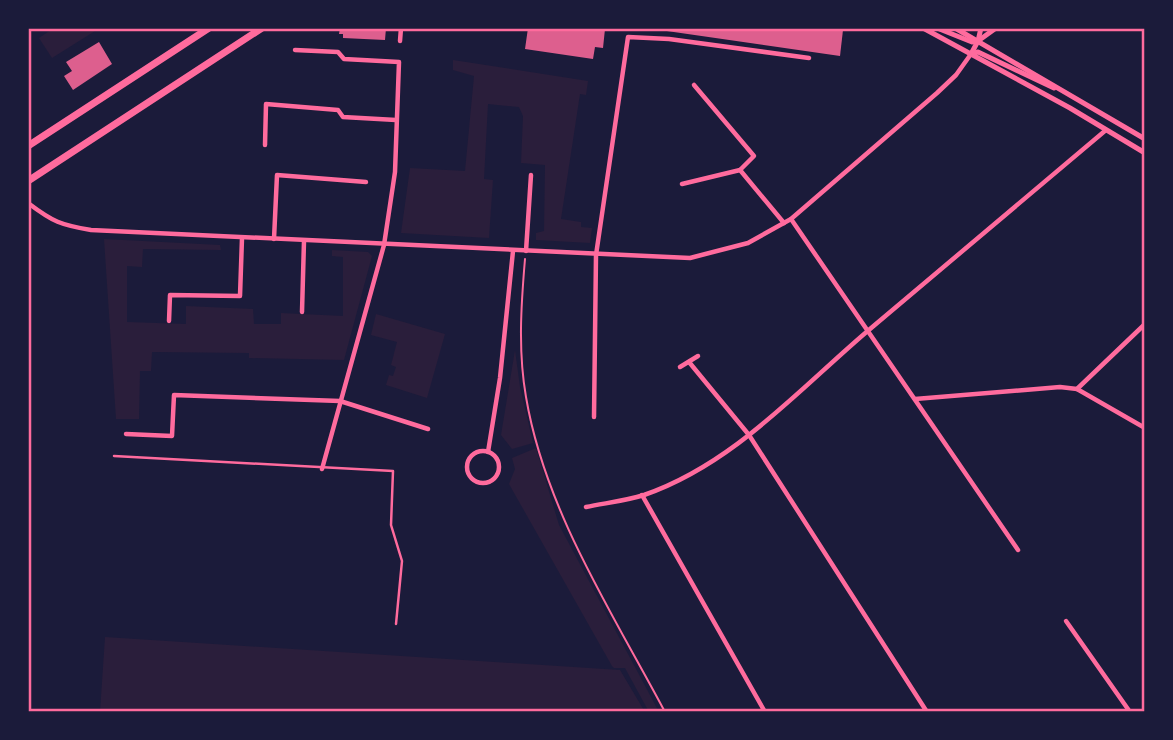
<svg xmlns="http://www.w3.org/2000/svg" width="1173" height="740" font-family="'Playfair Display',serif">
  <rect width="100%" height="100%" fill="#1b1b3a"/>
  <g fill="#2a1e3b">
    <polygon points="54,28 93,28 95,31 52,58 39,38"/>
    <polygon points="453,60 588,81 586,95 580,94 561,219 581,222 581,227 592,228 590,243 536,240 536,233 544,231 545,165 521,163 523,116 519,107 488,104 484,179 493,180 489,238 401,233 410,168 465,171 474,76 453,70"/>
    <polygon points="104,239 220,245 221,250 143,249 142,267 127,266 127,322 186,324 186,306 253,309 254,324 281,324 281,313 343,316 343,257 332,256 332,250 368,252 372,256 344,360 249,358 249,353 152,352 151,371 140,371 139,419 116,419"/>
    <polygon points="376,314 445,334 427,398 386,385 389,375 393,376 396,367 391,365 397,342 371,335"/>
    <polygon points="515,350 520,387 533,443 512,449 501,435"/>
    <polygon points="536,448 559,525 659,712 649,712 625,668 614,668 612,666 509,484 515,469 512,458"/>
    <polygon points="105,637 620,670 645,712 100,712"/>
  </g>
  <g fill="#dd5f8e">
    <polygon points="340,28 386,28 385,40 343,38 343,34 339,34"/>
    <polygon points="528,28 596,28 605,29 603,48 595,47 593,59 525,49"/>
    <polygon points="646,28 832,28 843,30 840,56"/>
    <polygon points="99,42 112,64 73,90 64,76 72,71 66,62"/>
  </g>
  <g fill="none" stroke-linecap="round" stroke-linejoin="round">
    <path stroke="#ff6b9d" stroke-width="2" d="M525 259C521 306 518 351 526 397 545 510 612 612 665 712"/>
    <polyline stroke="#ff6b9d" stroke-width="2.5" points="114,456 393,471 391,525 402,561 396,624"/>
    <g stroke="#ff6b9d" stroke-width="4.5">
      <polyline points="400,41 401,28"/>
      <polyline points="295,50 338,52 344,59 399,62 395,172 384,245 322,469"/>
      <polyline points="694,85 754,156 740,170"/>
      <polyline points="265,145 266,104 338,110 343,117 396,120"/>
      <polyline points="682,184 740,170 784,223"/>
      <path d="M28 203C53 222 61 225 91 230L690 258 748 243 791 219 937 93 956 75 971 54"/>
      <polyline points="791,219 1018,550"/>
      <polyline points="274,239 277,175 366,182"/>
      <polyline points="526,251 531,175"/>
      <polyline points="302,312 304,241"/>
      <polyline points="169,321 170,295 240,296 242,238"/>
      <polyline points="689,362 749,435 927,712"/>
      <polyline points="680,367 698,356"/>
      <polyline points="1077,389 1145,324"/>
      <polyline points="915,399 1060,387 1077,389 1145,428"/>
      <polyline points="594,417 596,255 628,37 669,39 809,58"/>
      <polyline points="126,434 172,436 174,395 340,401 428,429"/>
      <circle cx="483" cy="467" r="16"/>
      <polyline points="488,452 500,378 513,251"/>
      <polyline points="642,495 765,712"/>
      <path d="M586 507C605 503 625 501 644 495 734 464 799 389 870 329 948 263 1027 197 1106 130"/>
      <polyline points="1066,621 1130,712"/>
    </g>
    <g stroke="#ff6b9d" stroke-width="5">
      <polyline points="923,28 1070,108 1145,153"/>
      <polyline points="937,28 972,42 978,41"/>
      <polyline points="955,28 1145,139"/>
      <polyline points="978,41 996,28"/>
      <polyline points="971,54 978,52 1054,88"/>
      <polyline points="971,54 978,41 981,28"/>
    </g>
    <g stroke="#ff6b9d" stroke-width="7">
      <polyline points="28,146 209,28"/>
      <polyline points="28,181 262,28"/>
    </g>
  </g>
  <rect width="1173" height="740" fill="none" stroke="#1b1b3a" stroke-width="60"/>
  <rect x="30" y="30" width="1113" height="680" fill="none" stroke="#ff6b9d" stroke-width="2.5"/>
</svg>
